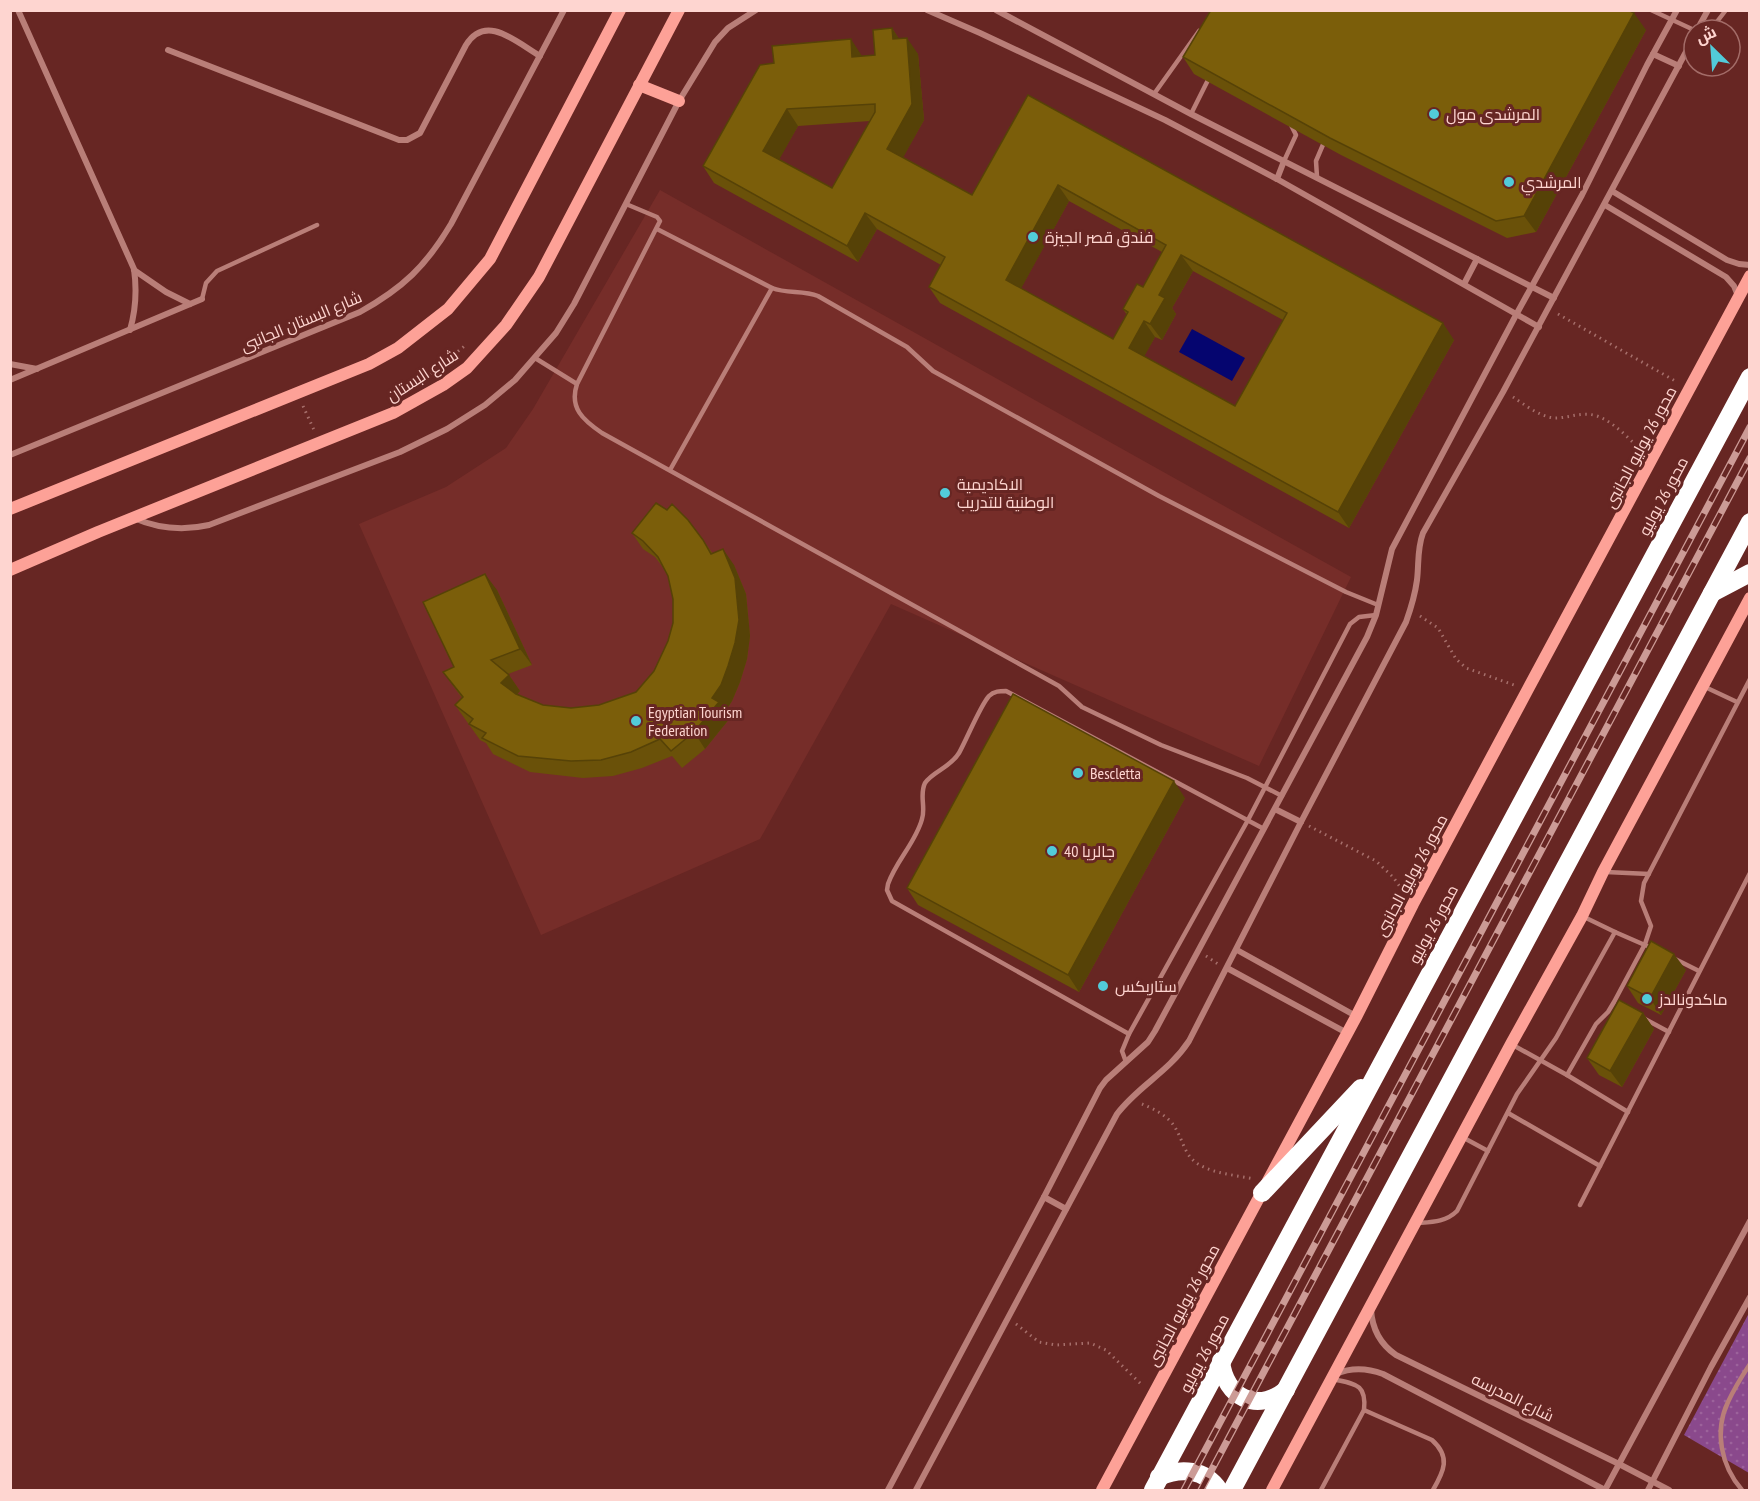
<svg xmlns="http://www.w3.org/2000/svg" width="1760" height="1501" font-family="'PT Sans Narrow',Cairo,sans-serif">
  <defs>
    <pattern id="green-dots" width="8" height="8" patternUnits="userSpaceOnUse" patternTransform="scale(1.5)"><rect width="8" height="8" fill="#8a498c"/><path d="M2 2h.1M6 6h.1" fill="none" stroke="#9c629b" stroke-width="1.8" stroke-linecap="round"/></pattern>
  </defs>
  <rect width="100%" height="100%" fill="#672623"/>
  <polygon fill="#762d29" points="660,190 1351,577 1259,766 891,604 760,839 541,935 359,524 446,487 506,448 533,409"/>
  <polygon fill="url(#green-dots)" points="1749,1313 1749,1473 1684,1435"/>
  <polygon fill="#05056f" points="1192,329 1245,358 1232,381 1179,352"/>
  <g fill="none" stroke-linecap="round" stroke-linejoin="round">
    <g stroke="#a66f6b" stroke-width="3" stroke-dasharray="1.5 4.5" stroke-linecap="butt">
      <polyline points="1558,314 1677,382"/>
      <polyline points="430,374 467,344"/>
      <path d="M1513 397C1525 405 1540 417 1555 418 1570 418 1582 411 1597 416 1614 422 1628 438 1641 450"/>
      <polyline points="303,406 314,430"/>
      <polyline points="1420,616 1438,628 1456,659 1466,668 1514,685"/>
      <polyline points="1309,826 1376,861 1393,877 1403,891"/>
      <polyline points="1206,956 1218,964"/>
      <path d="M1142 1104C1154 1109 1169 1116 1176 1129 1183 1141 1185 1156 1198 1164 1214 1174 1236 1175 1254 1179"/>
      <polyline points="1016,1324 1039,1342 1056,1345 1090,1343 1106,1350 1143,1386"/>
    </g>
    <g stroke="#b97e78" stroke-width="4.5">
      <polyline points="1651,10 1694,30"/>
      <polyline points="1700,30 1716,23 1726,10"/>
      <polyline points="1154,94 1199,31"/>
      <polyline points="1191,114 1210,76"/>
      <polyline points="1284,161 1296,135 1291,125"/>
      <polyline points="1317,177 1316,161 1325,140"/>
      <path d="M626 204 657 217 660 221 577 384C569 408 583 420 602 433L1059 686 1082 707 1161 745 1247 778 1282 796"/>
      <path d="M657 229 772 288C787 294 803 290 818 296L907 347 933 371 1159 496 1346 592 1378 605"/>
      <polyline points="202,299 206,283 217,271 317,225"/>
      <polyline points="535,358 577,384"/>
      <polyline points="670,470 772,288"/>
      <polyline points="1705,687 1737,702"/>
      <polyline points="1606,872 1649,874"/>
      <polyline points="1582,916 1615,932 1654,949"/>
      <polyline points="1675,959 1699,971"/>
      <polyline points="1643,1018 1669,1032"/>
      <path d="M1129 1034 892 901 887 890 888 884C896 861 916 842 922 819 926 807 919 795 925 783 933 771 950 768 959 753 967 739 980 706 989 696 994 691 1000 691 1006 691L1264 829"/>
      <polyline points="1511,1044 1567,1075 1628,1112"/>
      <polyline points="1126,1062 1122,1051 1129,1034 1248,820 1350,624 1359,617 1376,615"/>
      <polyline points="1567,1075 1596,1024 1608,1012 1614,1002 1645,944 1651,926 1641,901 1644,883 1750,679"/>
      <polyline points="1508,1113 1600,1166"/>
      <polyline points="1464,1138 1488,1151"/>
      <polyline points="1580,1205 1750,873"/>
      <path d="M1418 1223C1432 1222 1446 1222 1457 1211L1517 1094 1556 1038 1615 932"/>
      <path d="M1364 1410 1432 1440C1451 1457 1444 1471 1433 1490"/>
      <path d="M1321 1490 1364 1410C1367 1383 1354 1384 1332 1379"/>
      <path d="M1742 1490C1721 1466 1714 1431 1728 1402 1734 1389 1742 1376 1750 1364"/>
    </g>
    <g stroke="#b97e78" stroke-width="6">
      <path d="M18 10 134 269C137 290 136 309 130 330"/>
      <polyline points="927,10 980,33 1165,120 1277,179 1539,327"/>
      <polyline points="996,10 1191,114 1554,298"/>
      <polyline points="1697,30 1708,10"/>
      <path d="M168 50 399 140H407L420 133 466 45C486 13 516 42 540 56"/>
      <polyline points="1653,54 1679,66"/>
      <polyline points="1277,179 1284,161"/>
      <polyline points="1612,191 1727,260 1739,264 1750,265"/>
      <polyline points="1605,205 1726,277 1734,286 1738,296"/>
      <polyline points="134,270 166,292 190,304"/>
      <polyline points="1464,284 1477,259"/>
      <polyline points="10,364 37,369"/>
      <polyline points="10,380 202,299"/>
      <path d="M10 455 360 312C403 288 426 266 451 224L564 10"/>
      <path d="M134 518C159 529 183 531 209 525L400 452 447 429 485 405 515 380 556 333 574 304 679 101 715 42 728 28 756 10"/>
      <polyline points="1275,809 1301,822"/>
      <polyline points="1237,950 1356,1016"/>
      <polyline points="1227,968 1347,1033"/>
      <polyline points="1044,1197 1066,1209"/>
      <path d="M1371 1309C1372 1329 1380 1344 1396 1355L1619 1464 1669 1490"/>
      <path d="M1336 1374C1352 1367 1367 1368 1383 1374L1605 1490"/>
      <polyline points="888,1490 1044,1197 1100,1088 1106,1080 1148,1042 1155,1031 1367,637 1376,615 1392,549 1516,315 1582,195 1647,65 1677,10"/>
      <path d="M916 1490 1117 1114C1139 1085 1168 1073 1189 1041L1301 822 1406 622C1411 608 1415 595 1417 580 1419 563 1417 549 1423 533L1503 392 1694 37"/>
      <polyline points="1605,1490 1750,1221"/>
      <polyline points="1648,1490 1711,1367 1750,1297"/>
    </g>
    <g stroke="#fda197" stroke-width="12">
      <polyline points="639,85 679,101"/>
      <polyline points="10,509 369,364 398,348 448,309 490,259 620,10"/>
      <polyline points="10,570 98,532 393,413 443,385 467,368 506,325 539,277 679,10"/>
      <polyline points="1102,1490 1356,1017 1413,904 1528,689 1750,276"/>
      <polyline points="1272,1490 1511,1044 1582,916 1603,872 1750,598"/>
    </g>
    <g stroke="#fff" stroke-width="18">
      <polyline points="1712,593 1750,573"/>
      <polyline points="1262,1193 1361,1088"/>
      <path d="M1221 1361C1225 1398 1257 1413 1286 1390"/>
      <path d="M1159 1477C1181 1467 1205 1469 1219 1490"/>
      <polyline points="1153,1490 1750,377"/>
      <polyline points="1232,1490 1750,522"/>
    </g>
    <g stroke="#cc9b96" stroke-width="7">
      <g id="rail">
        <polyline points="1184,1490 1750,427"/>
        <polyline points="1201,1490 1750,458"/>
      </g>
    </g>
    <use href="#rail" stroke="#672623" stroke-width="4.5" stroke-dasharray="14" stroke-linecap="butt"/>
  </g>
  <g fill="#6a5109" fill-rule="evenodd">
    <path d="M892 28 899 39 918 54 924 120 903 157 972 195 1028 95 1454 340 1349 528 940 303 929 287 941 265 877 229 858 262 714 183 703 166 862 56 875 55ZM870 121 832 188 779 159 798 126ZM1069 201 1162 252 1143 287 1123 309 1127 315 1113 339 1021 288ZM1193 271 1283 320 1235 406 1144 356 1155 337 1162 340 1176 314 1172 308Z"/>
    <polygon points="1646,30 1536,232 1507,238 1341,155 1194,74 1183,57"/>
    <polygon points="632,533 703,540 713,554 734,565 746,594 750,636 747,659 740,682 732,701 725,712 730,718 705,749 682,768 672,756 642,768 613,776 583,778 530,772 493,754 486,743 480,740 455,705 462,698 443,672 454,667 497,590 532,665 508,674 520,691 517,694 543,705 571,708 599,705 636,692 654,671 668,641 673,623 673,599 668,576 662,566 655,557 643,549"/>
    <polygon points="1185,798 1079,992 918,905 907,888"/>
    <polygon points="1686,970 1661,1015 1638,1003 1627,986"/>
    <polygon points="1643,1013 1654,1029 1622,1087 1599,1075 1587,1058"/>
  </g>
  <g fill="#564207">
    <polygon points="1634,13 1646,30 1536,232 1524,216"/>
    <polygon points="892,28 903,45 893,39"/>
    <polygon points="907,38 918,54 924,120 899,165 887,149"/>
    <polygon points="851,39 862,56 852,57"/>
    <polygon points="787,109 798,126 775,167 763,151"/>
    <polygon points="1058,185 1069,201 1017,296 1006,280"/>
    <polygon points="865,213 877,229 858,262 847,246"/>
    <polygon points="1181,255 1193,271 1172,308 1176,314 1162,340 1150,324 1159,295"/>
    <polygon points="1144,321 1155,337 1140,364 1129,348"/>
    <polygon points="1443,323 1454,340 1349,528 1338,512"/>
    <polygon points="723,549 734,565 746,594 750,636 747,659 740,682 732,701 725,712 730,718 705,749 694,732 712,698"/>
    <polygon points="485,574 497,590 532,665 520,649"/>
    <polygon points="509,675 520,691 513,699 501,683"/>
    <polygon points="1174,781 1185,798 1079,992 1068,975"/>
    <polygon points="1674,954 1686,970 1661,1015 1650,998"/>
    <polygon points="1643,1013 1654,1029 1622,1087 1610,1071"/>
  </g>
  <g fill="#7b5e0a" stroke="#564207" stroke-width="1.5" fill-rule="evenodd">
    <polygon points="1211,10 1628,10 1634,13 1524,216 1496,221 1330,138 1183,57"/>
    <path d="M892 28 893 39 907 38 912 104 887 149 972 195 1028 95 1443 323 1338 512 929 287 945 257 865 213 847 246 703 166 760 65 774 63 772 46 851 39 852 57 875 55 873 30ZM875 104V112L832 188 763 151 787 109ZM1058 185 1166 245 1143 287 1137 284 1123 309 1128 312 1113 339 1006 280ZM1181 255 1287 313 1235 406 1129 348 1144 321 1150 324 1165 298 1159 295Z"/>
    <polygon points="656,503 667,510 672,504 688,520 703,540 711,554 723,549 735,578 739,620 735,643 728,666 721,685 712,698 719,702 694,732 671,751 660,739 631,752 601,760 571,761 518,756 482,738 486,733 469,724 473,719 455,705 463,697 443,672 454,667 423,602 485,574 520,649 491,660 509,675 501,683 516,694 543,705 571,708 599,705 636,692 654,671 668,641 673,623 673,599 668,576 658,557 643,541 632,533"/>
    <polygon points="1013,694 1174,781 1068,975 907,888"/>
    <polygon points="1651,941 1674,954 1650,998 1627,986"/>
    <polygon points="1619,1000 1643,1013 1610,1071 1587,1058"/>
  </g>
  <g fill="#52cbd9" stroke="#672623" stroke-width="2">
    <circle cx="1434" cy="114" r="6"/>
    <circle cx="1509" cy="182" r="6"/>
    <circle cx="1033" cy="237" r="6"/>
    <circle cx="945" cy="493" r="6"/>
    <circle cx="636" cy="721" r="6"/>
    <circle cx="1078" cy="773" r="6"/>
    <circle cx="1052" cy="851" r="6"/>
    <circle cx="1103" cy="986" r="6"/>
    <circle cx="1647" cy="999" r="6"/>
  </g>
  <g text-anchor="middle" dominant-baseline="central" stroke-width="6" stroke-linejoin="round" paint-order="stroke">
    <g font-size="16" fill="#fed5d0" stroke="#672623" text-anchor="start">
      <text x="1446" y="114">المرشدى مول</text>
      <text x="1521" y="182">المرشدي</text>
      <text x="1045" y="237">فندق قصر الجيزة</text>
      <text x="957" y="484">الاكاديمية<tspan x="957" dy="18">الوطنية للتدريب</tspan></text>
      <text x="648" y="712">Egyptian Tourism<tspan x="648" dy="18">Federation</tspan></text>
      <text x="1090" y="773">Bescletta</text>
      <text x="1064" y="851">جالريا 40</text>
      <text x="1115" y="986">ستاربكس</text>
      <text x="1659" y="999">ماكدونالدز</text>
    </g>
    <g font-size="16" fill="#fed5d0" stroke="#672623">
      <text transform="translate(301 321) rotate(-23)">شارع البستان الجانبى</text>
      <text transform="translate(422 375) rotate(-33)">شارع البستان</text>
      <text transform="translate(1640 447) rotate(-62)">محور 26 يوليو الجانبى</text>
      <text transform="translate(1663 496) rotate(-62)">محور 26 يوليو</text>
      <text transform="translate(1411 875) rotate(-62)">محور 26 يوليو الجانبى</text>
      <text transform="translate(1433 924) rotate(-62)">محور 26 يوليو</text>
      <text transform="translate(1183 1305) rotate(-62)">محور 26 يوليو الجانبى</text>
      <text transform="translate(1204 1353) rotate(-62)">محور 26 يوليو</text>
      <text transform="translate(1513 1397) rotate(26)">شارع المدرسه</text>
    </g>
  </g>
  <rect width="1760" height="1501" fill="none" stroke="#fed5d0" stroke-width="24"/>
  <g transform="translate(1712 48) rotate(335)"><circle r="28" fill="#672623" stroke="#a36c68" stroke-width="1.5"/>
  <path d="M0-4.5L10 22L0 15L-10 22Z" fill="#52cbd9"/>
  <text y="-9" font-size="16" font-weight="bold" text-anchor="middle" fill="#fed5d0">ش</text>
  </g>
</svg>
